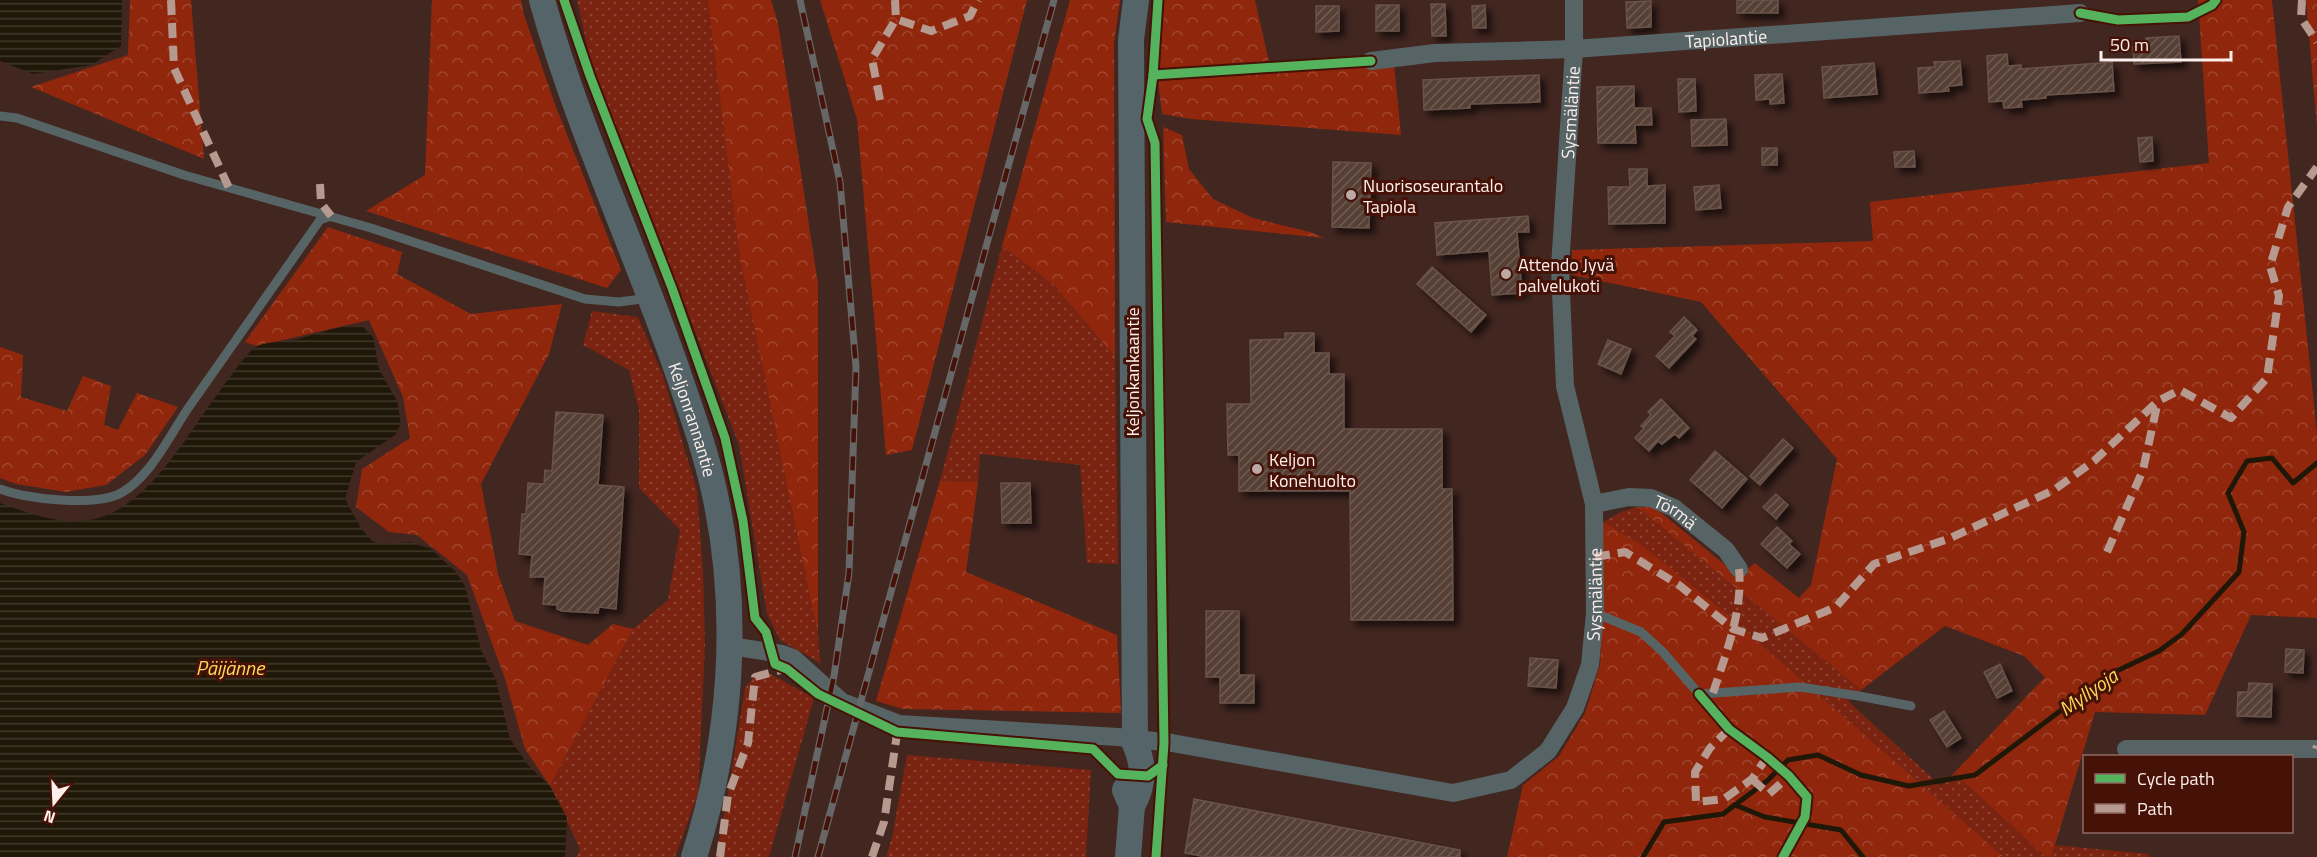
<svg xmlns="http://www.w3.org/2000/svg" width="2317" height="857" font-family="'Titillium Web',sans-serif">
  <defs>
    <pattern id="grass-dots" width="8" height="8" patternUnits="userSpaceOnUse" patternTransform="scale(1.5)"><rect width="8" height="8" fill="#792310"/><path d="M2 2h.1M6 6h.1" fill="none" stroke="#8d4333" stroke-width="1.8" stroke-linecap="round"/></pattern>
    <pattern id="forest-crowns" width="20" height="18" patternUnits="userSpaceOnUse" patternTransform="scale(1.5)"><rect width="20" height="18" fill="#90270d"/><path d="M2 6a3 3 0 1 1 6 0M12 15a3 3 0 1 1 6 0" fill="none" stroke="#a04730"/></pattern>
    <pattern id="water-rules" width="6" height="5" patternUnits="userSpaceOnUse" patternTransform="scale(1.5)"><rect width="6" height="5" fill="#1f1707"/><path d="M0 2.5h6" fill="none" stroke="#40392b"/></pattern>
    <pattern id="building-hatch" width="6" height="6" patternUnits="userSpaceOnUse" patternTransform="scale(1.5)"><rect width="6" height="6" fill="#574036"/><path d="M-1 1l2-2M0 6l6-6M5 7l2-2" fill="none" stroke="#705c53"/></pattern>
    <filter id="shadow"><feDropShadow dx="5.5" dy="5.5" stdDeviation="3" flood-color="#0009"/></filter>
  </defs>
  <rect width="100%" height="100%" fill="#422620"/>
  <g fill="url(#grass-dots)">
    <polygon points="577,0 711,0 818,634 820,663 780,640 767,614 739,445 591,63"/>
    <polygon points="1002,246 1055,286 1115,357 1118,564 1087,563 1080,465 980,454 978,482 940,481"/>
    <polygon points="592,311 638,317 663,376 697,491 703,572 705,646 698,794 675,857 577,857 580,849 550,786 633,629 668,600 680,530 639,488 639,410 629,370 583,345"/>
    <polygon points="1637,507 1861,690 1848,701 1941,786 1954,773 2046,857 2004,857 1729,616 1603,522 1621,512"/>
    <polygon points="759,671 765,671 814,698 769,857 715,857 727,800 745,688"/>
    <polygon points="907,755 1091,770 1086,857 886,857 892,837"/>
    <polygon points="2055,845 2149,854 2149,857 2051,857"/>
  </g>
  <g fill="url(#forest-crowns)">
    <polygon points="130,0 191,0 204,159 31,87 128,55"/>
    <polygon points="432,0 521,0 524,15 556,107 621,270 607,288 366,211 425,175"/>
    <polygon points="708,0 771,0 778,23 818,284 818,634 740,257"/>
    <polygon points="820,0 1027,0 912,450 886,455 857,119"/>
    <polygon points="1070,0 1120,0 1114,43 1115,357 1055,286 1002,246"/>
    <polygon points="1164,0 1255,0 1269,62 1158,69"/>
    <polygon points="2198,0 2272,0 2317,434 2317,618 2251,615 2205,715 2095,712 2055,845 2051,857 2046,857 1954,773 2045,677 2024,656 1945,626 1861,690 1637,507 1654,507 1739,576 1755,563 1799,598 1811,585 1837,459 1701,302 1572,275 1572,250 1873,241 1870,202 2209,163"/>
    <polygon points="2306,0 2317,0 2317,127"/>
    <polygon points="1394,64 1401,135 1191,119 1162,114 1158,81"/>
    <polygon points="1163,127 1182,135 1189,169 1213,199 1253,218 1310,232 1324,238 1166,222"/>
    <polygon points="328,227 402,252 397,274 471,314 562,304 549,354 481,484 498,574 515,621 588,645 613,624 633,629 550,786 525,749 505,679 467,575 417,535 389,532 356,507 362,469 410,438 403,397 369,320 257,346 245,342"/>
    <polygon points="0,347 23,355 21,397 67,411 83,376 111,386 104,425 118,430 137,393 178,407 145,455 106,485 66,492 16,484 0,478"/>
    <polygon points="940,481 978,482 966,572 1117,635 1121,713 903,709 876,701"/>
    <polygon points="1603,522 1643,546 1729,616 2004,857 1507,857 1523,785 1559,756 1585,713 1600,665 1603,610"/>
  </g>
  <g fill="url(#water-rules)">
    <polygon points="0,0 122,0 121,46 91,65 33,74 0,61"/>
    <path d="M342 327H363L373 337 379 369 397 401 401 424 395 435 356 462 345 499 361 528 373 542 386 544 410 542 431 549 456 572 465 586 481 650 496 680 510 739 528 765 550 786 567 818 565 857H0V503C27 513 60 525 89 520 147 512 189 431 222 388 229 379 248 351 257 346 268 341 286 342 298 339 313 335 327 330 342 327Z"/>
  </g>
  <g fill="none" stroke-linecap="round" stroke-linejoin="round">
    <g stroke="#1f1707" stroke-width="5">
      <polyline points="1735,805 1765,817 1841,830 1863,857"/>
      <polyline points="1643,857 1664,822 1723,814 1767,781 1788,760 1818,755 1861,775 1909,786 1975,775 2108,675 2159,651 2182,634 2239,572 2244,532 2228,493 2247,461 2272,458 2293,483 2317,463"/>
    </g>
  </g>
  <g fill="url(#building-hatch)" stroke="#695349" stroke-width="1.5" filter="url(#shadow)">
    <rect x="1737" y="0" width="41" height="13"/>
    <polygon points="1651,1 1651,27 1627,28 1626,2"/>
    <polygon points="1431,4 1445,4 1446,36 1432,36"/>
    <rect x="1376" y="5" width="23" height="26"/>
    <polygon points="1485,5 1486,28 1473,28 1472,6"/>
    <polygon points="1316,6 1339,6 1339,31 1316,32"/>
    <polygon points="2179,36 2181,62 2134,64 2133,47 2147,46 2146,38"/>
    <polygon points="2007,54 2008,66 2021,65 2021,69 2112,62 2114,91 2046,95 2046,98 2021,100 2022,107 2004,108 2003,101 1989,102 1987,56"/>
    <polygon points="1960,61 1962,85 1948,86 1949,91 1919,93 1918,68 1935,67 1934,62"/>
    <polygon points="1874,63 1877,94 1824,98 1822,67"/>
    <polygon points="1782,74 1784,103 1770,104 1770,99 1756,100 1755,75"/>
    <polygon points="1539,75 1540,102 1470,104 1470,108 1424,110 1423,80"/>
    <polygon points="1678,79 1695,79 1696,111 1679,112"/>
    <polygon points="1634,86 1634,108 1651,108 1652,125 1635,125 1636,143 1598,143 1597,87"/>
    <polygon points="1726,119 1727,145 1692,146 1691,120"/>
    <polygon points="2152,137 2153,161 2140,162 2138,138"/>
    <rect x="1762" y="148" width="15" height="17"/>
    <polygon points="1914,151 1915,167 1895,167 1894,152"/>
    <polygon points="1333,162 1371,163 1369,228 1332,227"/>
    <polygon points="1629,169 1647,169 1647,186 1665,185 1665,223 1609,224 1608,187 1630,187"/>
    <polygon points="1719,185 1721,208 1696,210 1694,187"/>
    <polygon points="1528,216 1529,232 1517,232 1522,293 1492,295 1489,251 1437,255 1435,223"/>
    <polygon points="1432,267 1486,315 1471,332 1417,284"/>
    <polygon points="1684,317 1697,330 1692,336 1696,339 1669,368 1656,356 1675,336 1670,332"/>
    <polygon points="1285,333 1314,333 1314,353 1329,353 1329,374 1344,374 1344,429 1442,429 1442,489 1452,489 1453,620 1351,620 1350,491 1239,491 1239,455 1228,455 1227,404 1251,404 1250,340 1285,339"/>
    <polygon points="1608,340 1631,349 1621,374 1598,364"/>
    <polygon points="1661,399 1689,428 1679,438 1675,434 1662,444 1658,441 1649,451 1635,438 1644,428 1641,426 1651,415 1648,412"/>
    <polygon points="556,412 603,415 598,485 624,487 616,609 599,607 598,613 562,611 557,609 557,605 543,604 545,577 530,577 532,555 519,554 522,514 526,514 528,483 544,484 545,470 552,471"/>
    <polygon points="1783,439 1793,448 1760,485 1750,476"/>
    <polygon points="1715,451 1747,479 1722,508 1690,480"/>
    <polygon points="1001,483 1030,483 1031,523 1002,523"/>
    <polygon points="1776,494 1788,505 1776,519 1763,507"/>
    <polygon points="1777,527 1792,541 1789,544 1800,554 1787,568 1761,544"/>
    <polygon points="1206,611 1239,611 1239,675 1254,675 1254,703 1220,703 1220,677 1206,677"/>
    <polygon points="2286,649 2304,650 2303,673 2285,672"/>
    <polygon points="1530,658 1558,660 1556,688 1528,686"/>
    <polygon points="2000,664 2012,691 1997,698 1984,672"/>
    <polygon points="2249,683 2272,684 2271,717 2237,716 2238,692 2248,692"/>
    <polygon points="1944,711 1961,738 1947,747 1930,720"/>
    <polygon points="1194,799 1460,850 1460,857 1206,857 1185,853"/>
  </g>
  <g fill="none" stroke-linecap="round" stroke-linejoin="round">
    <g stroke="#576466" stroke-width="9">
      <polyline points="0,116 17,118 184,175 371,228 585,299 619,302 649,298"/>
      <path d="M0 489C27 499 95 507 121 493 152 476 171 432 191 404 234 343 277 281 320 220L331 216"/>
      <polyline points="1595,613 1641,632 1662,651 1699,694 1800,687 1859,696 1911,706"/>
    </g>
    <g stroke="#576466" stroke-width="18">
      <path id="s1" d="M1371 61 1435 53 1574 49 2080 13"/>
      <path id="s2" d="M1594 504 1629 497 1651 498 1674 508 1726 550 1739 569"/>
      <path id="s3" d="M730 646 782 654 793 658 842 702 899 724 1118 737 1172 743 1453 793 1511 780 1548 751 1575 708 1590 665 1595 613 1594 504 1565 386 1560 267 1574 49V0"/>
      <polyline points="2126,749 2317,749"/>
    </g>
    <g stroke="#546468" stroke-width="26">
      <path id="s4" d="M542 0C577 126 634 246 677 370 691 411 706 452 715 495 741 615 731 741 694 857"/>
      <polyline points="1125,790 1132,806 1128,857"/>
      <path d="M1132 806C1144 785 1145 766 1135 744L1131 40 1136 0"/>
    </g>
    <g stroke="#666766" stroke-width="7">
      <g id="rail">
        <polyline points="795,857 834,676 849,573 856,367 840,182 800,0"/>
        <polyline points="818,857 1054,0"/>
      </g>
    </g>
    <use href="#rail" stroke="#461106" stroke-width="4.5" stroke-dasharray="14" stroke-linecap="butt"/>
    <g stroke="#b69a8f" stroke-width="8" stroke-dasharray="15 8" stroke-linecap="butt">
      <polyline points="171,0 174,68 229,188"/>
      <polyline points="895,0 896,19 931,31 970,16 978,0"/>
      <polyline points="2302,0 2301,18 2317,42"/>
      <polyline points="880,100 872,59 896,19"/>
      <polyline points="320,184 321,203 331,216"/>
      <polyline points="2107,552 2143,470 2158,401"/>
      <polyline points="1595,557 1625,552 1679,585 1733,629 1762,638 1836,607 1874,564 1948,539 2054,490 2094,461 2158,401 2180,390 2231,418 2267,378 2279,296 2270,266 2288,207 2317,167"/>
      <path d="M1713 693C1726 653 1743 611 1739 569"/>
      <polyline points="1729,729 1710,748 1695,772 1696,802 1724,799 1752,779 1767,757"/>
      <polyline points="2316,749 2317,746"/>
      <polyline points="1752,779 1769,794 1789,776"/>
      <polyline points="720,857 728,795 748,743 755,677 784,669"/>
      <polyline points="872,857 884,822 898,727"/>
    </g>
    <g stroke="#461106" stroke-width="13">
      <g id="cycleway">
        <polyline points="564,0 590,76 672,288 725,438 743,521 755,618 766,632 775,664 787,669 818,694 897,732 1093,749 1118,774 1148,776 1163,765"/>
        <polyline points="2080,13 2118,20 2188,17 2212,5 2216,0"/>
        <polyline points="1153,75 1371,61"/>
        <polyline points="1699,694 1729,729 1767,757 1789,776 1807,797 1805,817 1783,857"/>
        <polyline points="1156,857 1164,743 1155,143 1147,119 1153,75 1158,0"/>
      </g>
    </g>
    <use href="#cycleway" stroke="#56b35d" stroke-width="9"/>
  </g>
  <g fill="#bca9a4" stroke="#461106" stroke-width="2">
    <circle cx="1351" cy="195" r="6"/>
    <circle cx="1506" cy="274" r="6"/>
    <circle cx="1257" cy="469" r="6"/>
  </g>
  <g text-anchor="middle" dominant-baseline="central" stroke-width="6" stroke-linejoin="round" paint-order="stroke">
    <g font-size="18" fill="#fdefeb" stroke="#461106">
      <text stroke="none"><textPath href="#s1" startOffset="356">Tapiolantie</textPath></text>
      <text stroke="none"><textPath href="#s3" startOffset="1510">Sysmäläntie</textPath></text>
      <text transform="translate(1132 372) rotate(-90)">Keljonkankaantie</text>
      <text stroke="none"><textPath href="#s4" startOffset="446">Keljonrannantie</textPath></text>
      <text stroke="none"><textPath href="#s2" startOffset="86">Törmä</textPath></text>
      <text stroke="none"><textPath href="#s3" startOffset="1024">Sysmäläntie</textPath></text>
    </g>
    <g font-size="18" fill="#fdefeb" stroke="#461106" text-anchor="start">
      <text x="1363" y="185">Nuorisoseurantalo<tspan x="1363" dy="21">Tapiola</tspan></text>
      <text x="1518" y="264">Attendo Jyvä<tspan x="1518" dy="21">palvelukoti</tspan></text>
      <text x="1269" y="459">Keljon<tspan x="1269" dy="21">Konehuolto</tspan></text>
    </g>
    <g font-size="20" font-style="italic" fill="#fdda59" stroke="#461106">
      <text x="230" y="667">Päijänne</text>
      <text transform="translate(2088 692) rotate(-35)">Myllyoja</text>
    </g>
  </g>
  <rect x="2083" y="755" width="210" height="78" fill="#461106" stroke="#8f6a62" stroke-width="1.5"/>
  <rect x="2095" y="774" width="30" height="9" fill="#56b35d" stroke="#8f6a62" stroke-width="1.5"/>
  <text x="2137" y="785" font-size="18" fill="#fdefeb">Cycle path</text>
  <rect x="2095" y="804" width="30" height="9" fill="#b69a8f" stroke="#8f6a62" stroke-width="1.5"/>
  <text x="2137" y="815" font-size="18" fill="#fdefeb">Path</text>
  <g transform="translate(54 803) rotate(198)" stroke="#461106" stroke-width="4.5" paint-order="stroke">
  <path d="M0-4.5L10 22L0 15L-10 22Z" fill="#fdefeb"/>
  <text y="-9" font-size="16" font-weight="bold" text-anchor="middle" fill="#fdefeb">N</text>
  </g>
  <path d="M2101 51v9h130v-9" fill="none" stroke="#fdefeb" stroke-width="3"/>
  <text x="2110" y="51" font-size="18" fill="#fdefeb" stroke="#461106" stroke-width="4.5" paint-order="stroke">50 m</text>
</svg>
